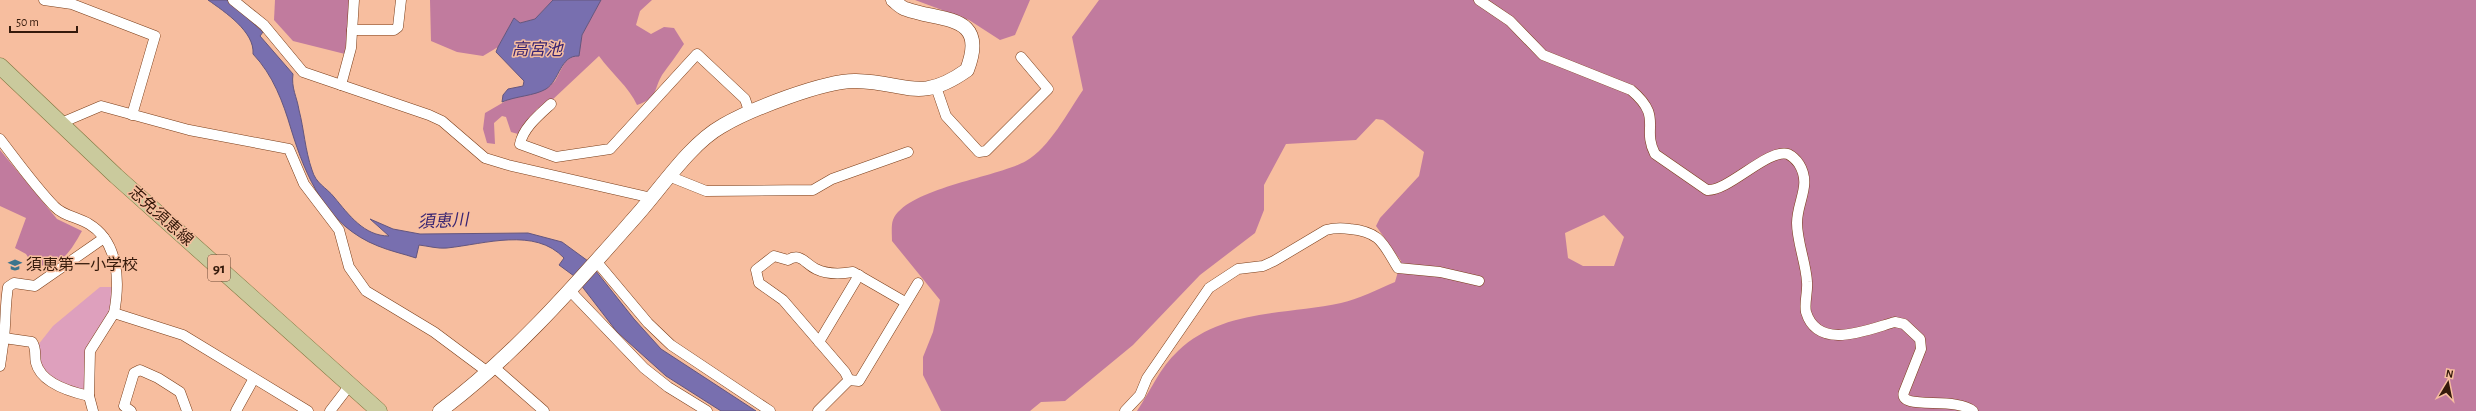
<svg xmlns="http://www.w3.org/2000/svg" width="2476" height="411" font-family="'Alegreya Sans','Noto Sans JP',sans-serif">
  <rect width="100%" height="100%" fill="#f7be9f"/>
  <polygon fill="#dea0bd" points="100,287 113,287 111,309 86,348 85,387 82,391 52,379 39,365 38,345 53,326"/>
  <g fill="#c17b9e" fill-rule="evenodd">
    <polygon points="275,0 350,0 345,54 293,41 274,20"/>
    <polygon points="430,0 553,0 535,19 520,23 514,18 498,47 483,56 457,52 431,41"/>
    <path d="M601 0H652L640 11 636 25 651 34 664 27 674 28 684 44C677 55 669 65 662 75 653 91 658 98 637 105 629 87 611 73 599 56L550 102 537 109 524 129 518 134 511 132 506 117 502 116 494 123 495 144 487 143 483 129 485 113 511 98 546 89 555 81 565 62 579 51 582 35Z"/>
    <polygon points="915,0 1030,0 1015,35 1000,40 969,20"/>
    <path d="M1099 0H2476V411H1137C1150 392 1160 367 1178 351 1222 309 1286 315 1341 303 1359 299 1378 289 1395 282L1401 261 1376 226 1380 218 1419 176 1424 152 1383 120 1376 119 1356 140 1286 144 1264 185V210L1255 233 1200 275 1133 345 1065 401 1041 402 1030 411H941L923 375V357L933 332 940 300 892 241C892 235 891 225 893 220 907 188 996 178 1026 161 1049 148 1068 112 1083 90L1072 37ZM1604 215 1624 237 1614 266H1583L1568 258 1565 233Z"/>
    <path d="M0 150 57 219 82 231C70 252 61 269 33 265L26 254 15 248 26 218 0 206Z"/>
  </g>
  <g fill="#786faf" stroke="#64567e">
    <path d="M208 0H227L263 32 260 36 293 74C291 88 297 97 299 110 304 129 305 150 312 170 316 184 326 187 334 197 349 215 364 236 389 236L370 219 393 229 420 234 528 233 562 242 588 261 634 319 661 349 756 411H721L666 376 617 332 574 276 559 265 564 258C535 227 485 244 447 248 438 249 428 246 419 245L416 258C404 254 390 251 378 246 327 226 306 178 291 129 283 102 273 75 253 54 255 32 225 12 208 0Z"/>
    <path d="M553 0H601L582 35 579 56C560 55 560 80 546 89 534 96 516 96 502 102L503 95 508 89 523 86 524 81 496 52 498 47 514 18 520 23 535 19Z"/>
  </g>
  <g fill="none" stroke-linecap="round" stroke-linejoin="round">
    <g stroke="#7a3d18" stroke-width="11">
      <g id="street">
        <polyline points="44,0 72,4 155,36 132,115"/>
        <polyline points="233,0 264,25 303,72 429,115 442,121 485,158 508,165 652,198"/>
        <path d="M1479 0 1510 21 1543 55 1631 90C1664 118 1641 127 1655 154L1707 190C1728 192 1768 148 1788 154 1792 156 1797 161 1799 164 1812 185 1797 201 1797 223 1797 242 1806 263 1807 282 1808 292 1804 303 1806 312 1818 352 1869 329 1895 322L1904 324 1920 339 1921 349 1904 392C1897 411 1956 396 1973 411"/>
        <polyline points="352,30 394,30 398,27 401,0"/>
        <polyline points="341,85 351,48 354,0"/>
        <polyline points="936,87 946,116 979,152 986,151 1048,89 1021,57"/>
        <path d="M551 104C539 115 523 128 520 144L556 157 610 149 697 54 745 99 749 111"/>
        <polyline points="61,123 101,106 189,130 289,149 304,184 339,230 349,267 366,291 434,332 489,373"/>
        <path d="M0 139C17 161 34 185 54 206 63 216 78 217 89 224 119 242 120 282 114 313L90 351 89 396 93 411"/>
        <polyline points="671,177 706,191 813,190 832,179 908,152"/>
        <polyline points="596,261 648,323 671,345 770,411"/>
        <polyline points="570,288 575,296 644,368 668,387 707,411"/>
        <polyline points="114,313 183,335 308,411"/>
        <path d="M4 338C6 320 5 305 8 287L14 283 35 286 104 238"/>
        <polyline points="819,342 859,275"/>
        <path d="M0 366 4 338 32 342C37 349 34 355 36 363 41 383 71 392 89 396"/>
        <polyline points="495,368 544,411"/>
        <polyline points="849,380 859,381 918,283"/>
        <polyline points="131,411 124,406 134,373 140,370 158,378 180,392 187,411"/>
        <polyline points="236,411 253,380"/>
        <polyline points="330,411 350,385"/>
        <path d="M818 411 849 380 845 372 783 300 759 283 756 270 774 256 788 260C801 252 805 264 816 269 828 275 841 274 853 272L905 302"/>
        <path d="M1125 411 1140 395 1147 378 1209 288 1238 269 1263 266 1274 261 1326 230C1334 228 1342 228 1350 229 1381 232 1383 244 1398 268L1440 272 1479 281"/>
      </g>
    </g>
    <g stroke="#7a3d18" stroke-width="15">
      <path id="secondary" d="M440 411C515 355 576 284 637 215 662 187 690 144 722 126 749 110 825 80 856 81 906 82 919 104 967 70 989 13 941 22 906 9 901 8 897 3 893 0"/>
    </g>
    <g stroke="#7f763f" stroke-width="17">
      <polyline id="primary" points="0,66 116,176 379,411"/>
    </g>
    <use href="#street" stroke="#fff" stroke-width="10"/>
    <use href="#secondary" stroke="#fff" stroke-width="14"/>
    <use href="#primary" stroke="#caca9d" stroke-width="16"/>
  </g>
  <defs>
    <g id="school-bare" transform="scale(1.08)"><path d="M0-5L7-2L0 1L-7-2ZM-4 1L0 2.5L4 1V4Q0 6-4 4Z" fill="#3b748d" stroke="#f7be9f" stroke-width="2.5" paint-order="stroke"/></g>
  </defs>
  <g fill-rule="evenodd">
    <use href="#school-bare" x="15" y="265"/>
  </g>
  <g text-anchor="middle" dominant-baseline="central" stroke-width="3" stroke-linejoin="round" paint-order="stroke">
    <rect fill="#f7be9f" stroke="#6f4b37" stroke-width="1" x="208" y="255" width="22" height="26" rx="3"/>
    <g font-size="15" font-weight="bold" fill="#351a0b">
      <text x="219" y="268">91</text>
    </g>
    <g font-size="16" fill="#351a0b" stroke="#f7be9f">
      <text transform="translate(161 216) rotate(42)">志免須恵線</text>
    </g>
    <g font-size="16" fill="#351a0b" stroke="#f7be9f" text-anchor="start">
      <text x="26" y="265">須恵第一小学校</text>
    </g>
    <g font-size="17" font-style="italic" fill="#382472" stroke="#f7be9f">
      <text x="537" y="49">高宮池</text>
      <text transform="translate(443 221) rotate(-3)">須恵川</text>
    </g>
  </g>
  <g transform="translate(2448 383) rotate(10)" stroke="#f7be9f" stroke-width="3" paint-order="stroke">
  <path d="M0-3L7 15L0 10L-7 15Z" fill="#351a0b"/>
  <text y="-6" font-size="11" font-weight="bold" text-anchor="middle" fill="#351a0b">N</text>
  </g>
  <path d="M10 26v6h67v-6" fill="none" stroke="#351a0b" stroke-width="2"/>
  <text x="16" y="26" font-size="12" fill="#351a0b" stroke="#f7be9f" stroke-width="3" paint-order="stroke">50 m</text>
</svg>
